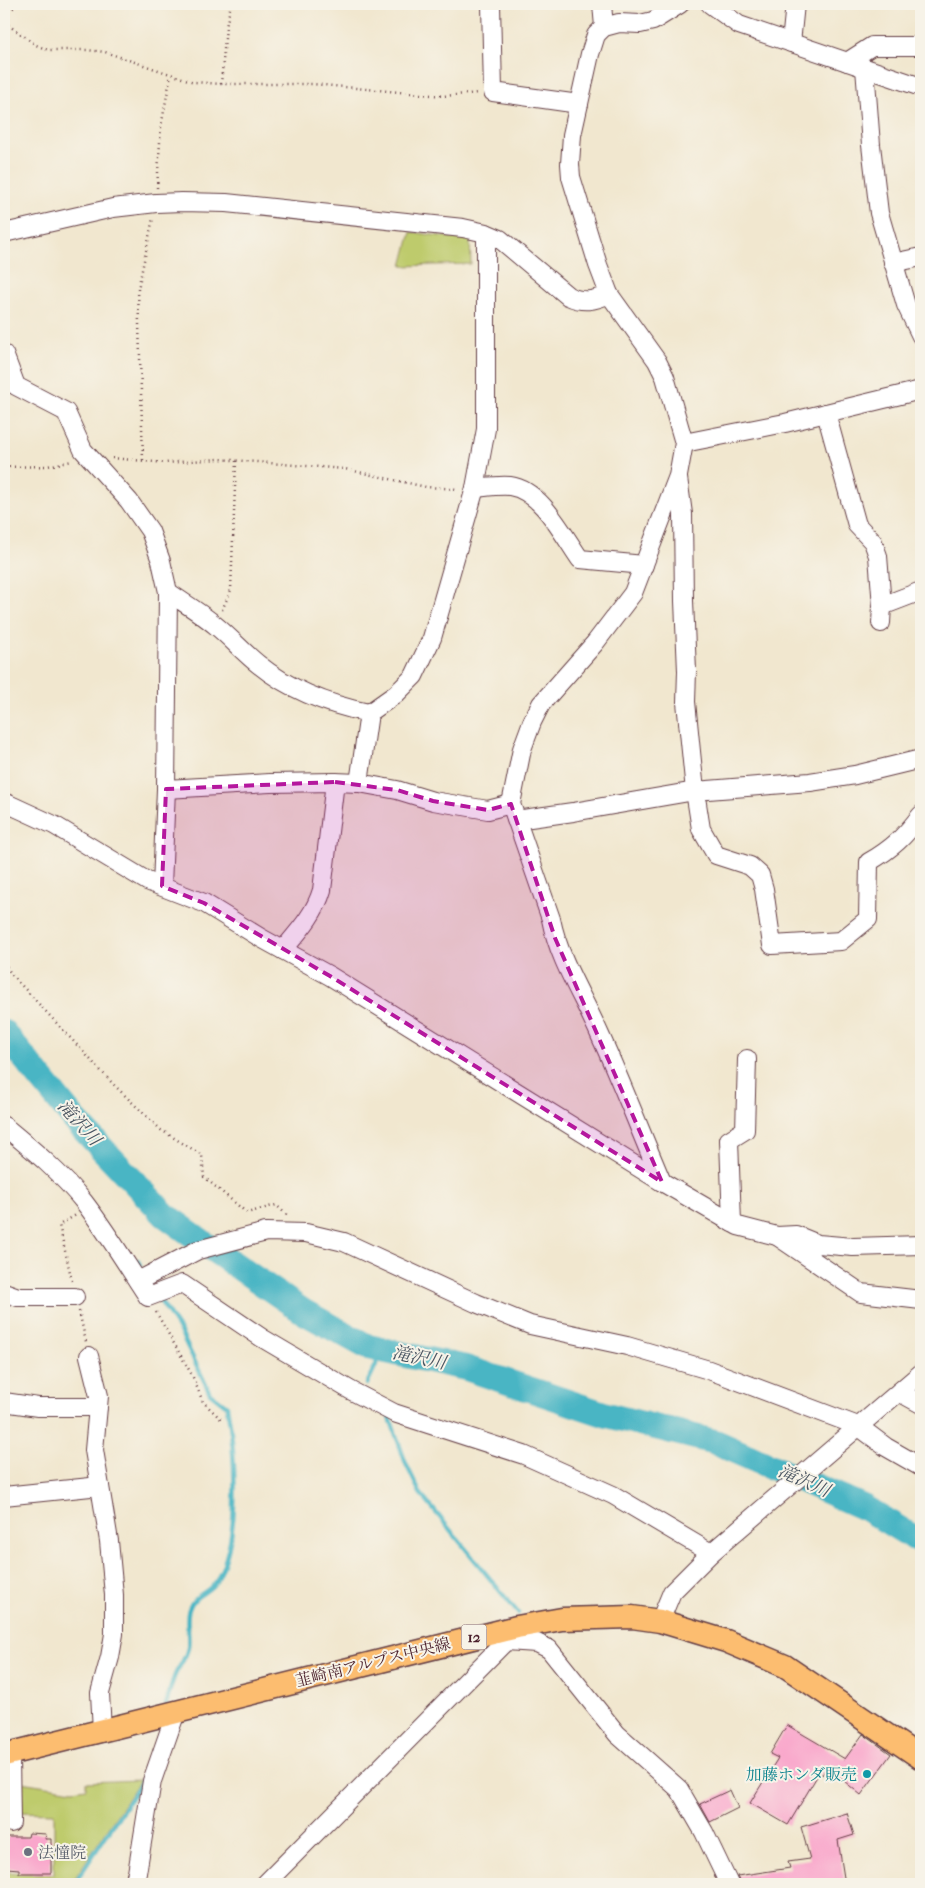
<svg xmlns="http://www.w3.org/2000/svg" width="925" height="1888" font-family="'IM FELL French Canon','Noto Serif JP',serif">
  <rect width="100%" height="100%" fill="#f7f3e8"/>
  <filter id="ink" filterUnits="userSpaceOnUse"><feTurbulence type="fractalNoise" baseFrequency=".02" numOctaves="2"/><feDisplacementMap in="SourceGraphic" scale="10" xChannelSelector="R" yChannelSelector="G"/><feConvolveMatrix kernelMatrix="1 2 1 2 8 2 1 2 1" color-interpolation-filters="sRGB"/></filter>
  <filter id="wash" filterUnits="userSpaceOnUse"><feTurbulence type="fractalNoise" baseFrequency=".0096" numOctaves="4" result="noise"/><feDisplacementMap in="SourceGraphic" scale="20" xChannelSelector="R" yChannelSelector="G"/><feGaussianBlur stdDeviation="1.12" result="paint"/><feColorMatrix in="noise" values="0 0 0 0 0 0 0 0 0 0 0 0 0 0 0 0 0 1.4 0 .05"/><feComposite in="paint" operator="in"/></filter>
  <g filter="url(#wash)">
    <rect width="100%" height="100%" fill="#f1e7cf"/>
    <g fill="#becb6c" stroke="#84754c">
      <polygon points="411,232 470,240 471,264 402,266"/>
      <polygon points="140,1780 71,1884 4,1884 4,1872 54,1874 54,1813 16,1812 14,1781 73,1790 86,1788 86,1782"/>
    </g>
    <g fill="none" stroke-linecap="round" stroke-linejoin="round">
      <g stroke="#48b5c4" stroke-width="4.5">
        <polyline points="138,1261 140,1265"/>
        <path d="M159 1299 180 1331 210 1393 227 1406C236 1455 241 1536 217 1580 209 1594 194 1593 189 1609 185 1621 190 1635 188 1647 187 1657 179 1666 175 1675 171 1684 169 1695 166 1704"/>
        <polyline points="367,1384 383,1350"/>
        <polyline points="390,1418 406,1464 420,1493 518,1613"/>
        <polyline points="74,1884 146,1775"/>
      </g>
      <polyline stroke="#48b5c4" stroke-width="26" points="4,1033 74,1119 165,1215 212,1249 304,1312 368,1347 466,1368 607,1415 715,1442 865,1508 921,1542"/>
    </g>
    <g id="blocks">
      <g fill="#f9a6cb">
        <polygon points="787,1725 845,1759 863,1734 891,1754 861,1795 827,1767 822,1775 819,1773 788,1825 750,1803 778,1758 770,1754"/>
        <polygon points="730,1790 738,1808 710,1822 700,1804"/>
        <polygon points="847,1813 854,1835 838,1840 845,1884 740,1884 737,1876 790,1868 788,1862 810,1859 801,1827"/>
        <polygon points="29,1833 46,1834 45,1839 51,1839 51,1873 19,1873 19,1869 7,1868 7,1862 4,1862 4,1837 28,1837"/>
      </g>
    </g>
  </g>
  <g filter="url(#ink)">
    <use href="#blocks" fill-opacity="0" stroke="#633d44" stroke-width="1"/>
    <g fill="none" stroke-linecap="round" stroke-linejoin="round">
      <g stroke="#633d44" stroke-width="20">
        <g id="minor">
          <polyline points="491,4 493,92 579,104"/>
          <polyline points="602,4 604,27"/>
          <polyline points="710,4 739,25 921,87"/>
          <polyline points="791,43 795,4"/>
          <polyline points="847,62 872,46 921,46"/>
          <polyline points="865,68 871,145 879,213 906,305 921,336"/>
          <path d="M4 233 113 208 156 203 182 202 226 203 463 228 486 233 500 239 568 296C583 303 594 301 609 294"/>
          <polyline points="893,263 921,257"/>
          <polyline points="4,354 16,386 66,412 83,450 129,501 150,531 161,561 168,592 166,789 162,886"/>
          <polyline points="826,413 857,525 873,542 878,556 882,606 881,623"/>
          <polyline points="684,443 785,423 921,390"/>
          <path d="M678 478 683 514 684 601 687 671 686 702 695 791 701 829 716 855 750 866 760 875 764 889 772 945 841 941 868 919 869 862C893 848 904 837 921 815"/>
          <path d="M475 488C486 487 499 485 510 486 541 490 563 535 580 559L644 565"/>
          <path d="M168 592C184 603 201 613 215 625 230 637 243 652 258 664 290 690 329 705 369 713L396 694 414 676 432 638 475 488 486 429V233"/>
          <polyline points="882,606 921,591"/>
          <polyline points="359,783 369,713"/>
          <polyline points="166,789 270,783 335,782 359,783 397,790 433,801 488,810 511,804"/>
          <polyline points="4,802 54,825 147,881 204,903 261,938 330,976 662,1182 738,1226 777,1236 861,1293 921,1300"/>
          <polyline points="516,820 573,812 695,791 810,782 855,775 921,759"/>
          <path d="M283 950C299 931 315 914 322 890L335 782"/>
          <path d="M4 1126C32 1149 61 1173 84 1202 107 1232 127 1265 148 1297L182 1284 262 1338 350 1390 394 1413 524 1455 613 1495 711 1553"/>
          <path d="M662 1182C641 1133 622 1083 600 1035 583 996 559 960 551 919L511 804 522 749 532 722 541 704 595 643 633 593 678 476 684 443 665 377 657 361 609 294 598 265 571 177 570 164 572 135 590 54 596 35 604 27 619 23 640 24 653 21 680 4"/>
          <polyline points="732,1223 729,1140 745,1130 747,1059"/>
          <polyline points="777,1236 796,1235 818,1244 853,1247 921,1245"/>
          <polyline points="138,1281 198,1250 266,1232 306,1233 344,1242 476,1303 530,1325 627,1346 709,1370 858,1426 886,1447 921,1467"/>
          <polyline points="4,1292 18,1297 75,1297"/>
          <polyline points="89,1356 99,1396 94,1450 109,1541 114,1595 114,1634 110,1657 100,1693 102,1731"/>
          <polyline points="899,1392 921,1404"/>
          <polyline points="4,1402 38,1407 98,1407"/>
          <polyline points="4,1496 100,1486"/>
          <polyline points="660,1621 672,1592 711,1553 921,1373"/>
          <polyline points="506,1641 537,1643 549,1649 617,1734 679,1789 704,1832 729,1884"/>
          <polyline points="10,1754 11,1823"/>
          <polyline points="133,1884 137,1873 152,1781 176,1712"/>
          <polyline points="265,1884 506,1641 517,1627"/>
        </g>
      </g>
      <g stroke="#633d44" stroke-width="25">
        <polyline id="major" points="4,1755 517,1627 562,1619 632,1617 660,1621 726,1641 785,1666 921,1758"/>
      </g>
      <g stroke="#633d44" stroke-width="2.5" stroke-dasharray="1 4" stroke-linecap="butt">
        <polyline points="4,13 20,4"/>
        <polyline points="4,22 36,45 48,50 87,50 105,52 194,82 221,84 312,84 443,96 479,93"/>
        <polyline points="221,84 226,27 231,4"/>
        <polyline points="157,188 161,127 171,74"/>
        <polyline points="112,458 165,463 219,459 345,469 426,487 459,489"/>
        <polyline points="143,460 138,289 153,218"/>
        <polyline points="4,467 48,466 72,461"/>
        <polyline points="222,610 231,590 236,461"/>
        <polyline points="4,962 11,974 115,1086 161,1130 202,1155 204,1177 247,1213 276,1205 289,1217"/>
        <polyline points="72,1281 59,1225 76,1215"/>
        <polyline points="79,1311 86,1342"/>
        <polyline points="156,1312 192,1375 203,1402 223,1421"/>
      </g>
      <use href="#minor" stroke="#fff" stroke-width="18"/>
      <use href="#major" stroke="#fcbd6f" stroke-width="22"/>
    </g>
  </g>
  <path fill="#b5179e" fill-opacity="0.2" stroke="#b5179e" stroke-width="4" stroke-dasharray="10 6" stroke-linejoin="round" d="M335 782 397 790 433 801 488 810 511 804 555 938 662 1182 330 976 204 903 162 886 166 789Z"/>
  <circle fill="#0f9aa8" stroke="#f7f3e8" stroke-width="2" cx="867" cy="1774" r="5"/>
  <circle fill="#6b7280" stroke="#f7f3e8" stroke-width="2" cx="28" cy="1852" r="5"/>
  <g text-anchor="middle" dominant-baseline="central" stroke-width="4" stroke-linejoin="round" paint-order="stroke">
    <rect fill="#f7f3e8" stroke="#7e5f64" stroke-width="1" x="461.5" y="1624.5" width="25" height="25" rx="4"/>
    <g font-size="15" font-weight="bold" fill="#4a1f2b">
      <text x="474" y="1637">12</text>
    </g>
    <g font-size="16" fill="#4a1f2b" stroke="#f7f3e8">
      <text transform="translate(373 1662) rotate(-14)">韮崎南アルプス中央線</text>
    </g>
    <g font-size="16" fill="#0d838f" stroke="#f7f3e8" text-anchor="end">
      <text x="857" y="1774">加藤ホンダ販売</text>
    </g>
    <g font-size="16" fill="#5b616d" stroke="#f7f3e8" text-anchor="start">
      <text x="38" y="1852">法憧院</text>
    </g>
    <g font-size="18" font-style="italic" fill="#495461" stroke="#f7f3e8">
      <text transform="translate(79 1123) rotate(48)">滝沢川</text>
      <text transform="translate(419 1358) rotate(12)">滝沢川</text>
      <text transform="translate(804 1481) rotate(24)">滝沢川</text>
    </g>
  </g>
  <rect width="925" height="1888" fill="none" stroke="#f7f3e8" stroke-width="20"/>
</svg>
